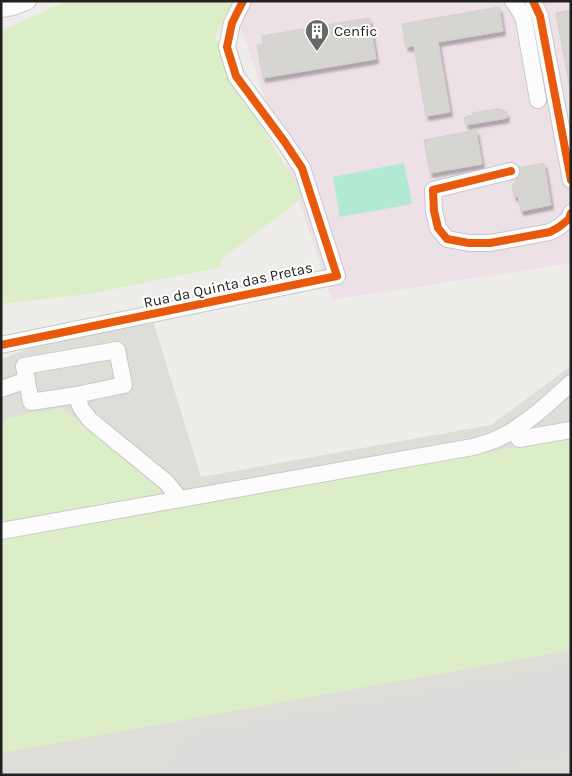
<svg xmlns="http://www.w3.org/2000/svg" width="572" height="776" font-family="Karla,sans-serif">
  <defs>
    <filter id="shadow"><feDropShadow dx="2.5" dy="4.5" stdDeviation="1" flood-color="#0004"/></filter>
  </defs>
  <rect width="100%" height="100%" fill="#efedea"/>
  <polygon fill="#ede1e8" points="232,1 571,1 571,263 332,300"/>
  <polygon fill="#dfddd8" points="153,321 201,477 491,425 571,366 571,775 1,775 1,359 43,343"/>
  <g fill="#dbeec7">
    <polygon points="67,1 234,1 215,36 274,148 305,196 220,260 221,267 89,294 1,304 1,31"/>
    <polygon points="63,408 157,484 162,491 158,497 1,526 1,420 29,413"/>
    <polygon points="571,437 571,650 1,753 1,539"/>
  </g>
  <polygon fill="#b2e9d3" points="404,163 412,204 340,217 333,177"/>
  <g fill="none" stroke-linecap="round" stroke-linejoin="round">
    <polyline stroke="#dddcda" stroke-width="89" points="213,775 571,710"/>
  </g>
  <g fill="#d7d5d2" stroke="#d3cfcb" filter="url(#shadow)">
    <polygon points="499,7 503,31 438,42 450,112 426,116 414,46 406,47 402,24"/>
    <polygon points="571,10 571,94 556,13"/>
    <polygon points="369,18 376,59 263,78 257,45 263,44 262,36"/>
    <polygon points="497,109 503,110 504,112 506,111 507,118 466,125 464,118 467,117 467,116 473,115 472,113"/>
    <polygon points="476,130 482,164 430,173 424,140"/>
    <polygon points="544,163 551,205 521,211 518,196 514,197 512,184 516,183 513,169"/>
  </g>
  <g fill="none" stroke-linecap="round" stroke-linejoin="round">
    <g stroke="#c8c7c6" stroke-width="18">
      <g id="minor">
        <polyline points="513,1 520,11 524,20 538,100"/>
        <polyline points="533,1 540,16 571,180"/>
        <polyline points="1,9 13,7 28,1"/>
        <polyline points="511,171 433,190 434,211 438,228 447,239 469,243 490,243 550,232 559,227 569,219 571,213"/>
        <polyline points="1,345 337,276 302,168 284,141 236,76 227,47 232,23 243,1"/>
        <polyline points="1,389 27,380"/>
        <polyline points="76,395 124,385 117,350 24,366 31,402 76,395 81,408 90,420 166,482 180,499"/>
        <polyline points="519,439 571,430"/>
        <path d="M1 531 473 447C482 444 491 442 499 438 526 425 549 403 571 383"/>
      </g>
    </g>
    <use href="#minor" stroke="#fdfcfc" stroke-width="16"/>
    <g stroke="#fff" stroke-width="11">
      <g id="cycleway">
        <polyline points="533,1 540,16 571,180"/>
        <polyline points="511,171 433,190 434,211 438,228 447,239 469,243 490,243 550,232 559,227 569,219 571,213"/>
        <polyline points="1,345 337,276 302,168 284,141 236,76 227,47 232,23 243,1"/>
      </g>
    </g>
    <use href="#cycleway" stroke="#e8590c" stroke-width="8"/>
  </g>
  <defs>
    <g id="building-pin" transform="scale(1.25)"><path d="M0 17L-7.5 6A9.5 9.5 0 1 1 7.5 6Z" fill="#696867" stroke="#fff"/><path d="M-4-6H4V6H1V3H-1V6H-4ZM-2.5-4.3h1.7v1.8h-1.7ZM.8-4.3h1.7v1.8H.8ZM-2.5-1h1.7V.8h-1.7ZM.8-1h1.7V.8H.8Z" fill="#fff"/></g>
  </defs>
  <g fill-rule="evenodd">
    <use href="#building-pin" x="317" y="31"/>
  </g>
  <g text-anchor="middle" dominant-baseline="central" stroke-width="4" stroke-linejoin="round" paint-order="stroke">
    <g font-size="15" fill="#212121" stroke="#fff" text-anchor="start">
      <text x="334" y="31">Cenfic</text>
    </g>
    <g font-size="15" fill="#212121" stroke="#fff">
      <text transform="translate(228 285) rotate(-12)">Rua da Quinta das Pretas</text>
    </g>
  </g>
  <rect width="572" height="776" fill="none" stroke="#212121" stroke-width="5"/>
</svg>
